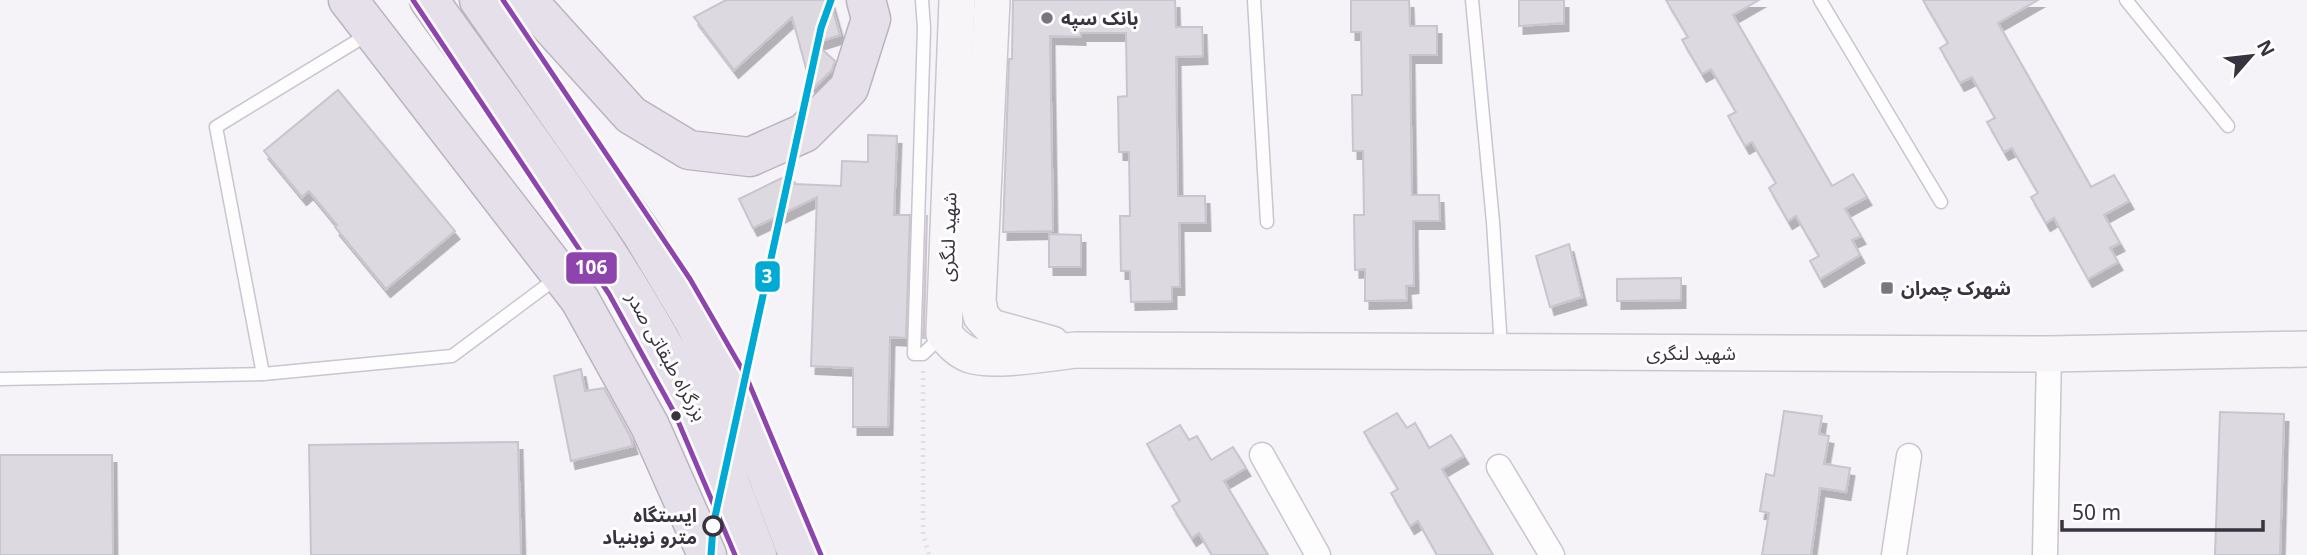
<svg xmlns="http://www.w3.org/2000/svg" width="2307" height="555" font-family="'Noto Sans','Noto Sans Arabic',sans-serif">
  <defs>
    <filter id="shadow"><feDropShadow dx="4.5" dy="8" stdDeviation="0" flood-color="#0004"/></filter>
  </defs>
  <rect width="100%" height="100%" fill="#f5f2f8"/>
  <g fill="#ddd9e1" stroke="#c9c4ce" stroke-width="2" filter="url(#shadow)">
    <polygon points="726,0 830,0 840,35 815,43 835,61 832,70 812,90 792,17 734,70 694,17"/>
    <polygon points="1013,0 1175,0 1176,27 1202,27 1203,56 1176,57 1178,196 1205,196 1206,223 1179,223 1180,287 1172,287 1172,301 1131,302 1130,271 1121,271 1120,216 1130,216 1129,152 1119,152 1118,97 1127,96 1126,33 1081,33 1081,37 1050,36 1053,231 1003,232 1009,59 1012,59"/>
    <polygon points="1351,0 1409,0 1410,26 1437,26 1437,55 1410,55 1412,195 1439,195 1440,221 1413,221 1414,285 1406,286 1407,300 1365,301 1365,269 1355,270 1354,215 1364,215 1363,151 1353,151 1352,95 1362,95 1361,32 1351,32"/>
    <polygon points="1519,0 1564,0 1564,23 1519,26"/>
    <polygon points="1666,0 1759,0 1733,15 1832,186 1853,174 1867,197 1845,209 1861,236 1852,240 1860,255 1820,279 1810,261 1819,256 1796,216 1788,221 1769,188 1776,183 1752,142 1745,146 1728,116 1736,112 1711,69 1702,74 1682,40 1688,37"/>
    <polygon points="1923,0 2038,0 1998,23 2091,187 2114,175 2129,201 2104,215 2120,243 2110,248 2118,262 2088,279 2054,218 2046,223 2031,197 2038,193 2012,148 2004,152 1987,122 1995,118 1972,77 1960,83 1940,48 1948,43"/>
    <polygon points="338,90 455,231 386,289 335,227 337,225 309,191 302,197 264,151"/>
    <polygon points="868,135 897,136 894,215 910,215 906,338 890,337 888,427 853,427 853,368 811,366 817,197 753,228 739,199 790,174 794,184 841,186 842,161 868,162"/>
    <polygon points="927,215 924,333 926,338 923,338"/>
    <polygon points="1049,234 1081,235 1081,267 1049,267"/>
    <polygon points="1569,244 1582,297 1550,307 1536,256"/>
    <polygon points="1681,278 1681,300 1617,301 1617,279"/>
    <polygon points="581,369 585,391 604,388 630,436 633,446 571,461 554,376"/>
    <polygon points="1784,411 1822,416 1819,434 1829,436 1824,464 1850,468 1846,492 1820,488 1811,555 1762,555 1769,513 1760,511 1766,474 1774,476"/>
    <polygon points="2220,412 2284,414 2280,555 2215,555"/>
    <polygon points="1397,413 1407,428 1415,423 1429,448 1451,435 1464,456 1442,469 1493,555 1437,555 1418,521 1410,526 1391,493 1398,489 1364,432"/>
    <polygon points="1180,425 1189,440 1197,436 1211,460 1233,447 1246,468 1224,481 1268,555 1212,555 1199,533 1192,538 1172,506 1180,501 1147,444"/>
    <polygon points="518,442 521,555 311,555 309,445"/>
    <polygon points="0,455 112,455 113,555 0,555"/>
  </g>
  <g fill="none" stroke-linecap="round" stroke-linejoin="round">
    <g stroke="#cac5ce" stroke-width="15">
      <g id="lane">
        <polyline points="922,0 924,28 914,354 923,354 944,334"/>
        <polyline points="1254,0 1267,222"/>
        <polyline points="1472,0 1493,222 1501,348"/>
        <polyline points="1820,0 1941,202"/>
        <polyline points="2126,0 2228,126"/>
        <polyline points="263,374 216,127 370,33"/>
        <polyline points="0,379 263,374 452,356 558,277"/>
      </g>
    </g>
    <g stroke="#cac5ce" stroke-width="27">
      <g id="street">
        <polyline points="1262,455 1318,555"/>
        <polyline points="1499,467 1552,555"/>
        <polyline points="1894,555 1909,456"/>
        <polyline points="2045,555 2049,354"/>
      </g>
    </g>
    <g stroke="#cac5ce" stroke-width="38">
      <g id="secondary">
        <path d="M957 0 944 334C952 343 958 350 970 355 992 363 1050 353 1076 350L2049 354 2307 349"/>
        <polyline points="992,0 978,301 981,316 991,327 1052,344"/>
      </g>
    </g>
    <g stroke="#bbb4c0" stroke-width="41">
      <g id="highway">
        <polyline points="348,0 580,300 650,426 707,555"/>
        <path d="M429 0C522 131 622 259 694 403 719 452 738 504 757 555"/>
        <polyline points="479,0 642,234 694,321 766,471 798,555"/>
        <polyline points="527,0 631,115 689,150 750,157 804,133 849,88 871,19 866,0"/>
      </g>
    </g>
    <polyline stroke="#e0dee1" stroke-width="4.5" stroke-dasharray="2 5" stroke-linecap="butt" points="923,371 923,534 929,555"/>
    <use href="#lane" stroke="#fefdfe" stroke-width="12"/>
    <use href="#street" stroke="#fefdfe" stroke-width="24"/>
    <use href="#secondary" stroke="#f7f5f8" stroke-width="35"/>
    <use href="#highway" stroke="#e5e0ea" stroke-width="38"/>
    <g stroke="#fefefe" stroke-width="10">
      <g id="bus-1">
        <polyline points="413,0 609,294 675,414 735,555"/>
        <polyline points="503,0 690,279 746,376 821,555"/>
      </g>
    </g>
    <use href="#bus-1" stroke="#8e44ad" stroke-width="5"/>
    <g stroke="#fefefe" stroke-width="12">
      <polyline id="metro-1" points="711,555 713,526 821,28 831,0"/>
    </g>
    <use href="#metro-1" stroke="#00aad4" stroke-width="7"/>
  </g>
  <g fill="#7b7580" stroke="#fefefe" stroke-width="2.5">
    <circle cx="1047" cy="18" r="7"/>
    <rect x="1880" y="281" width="14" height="14" rx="3.5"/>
  </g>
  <circle fill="#39323f" stroke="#fefefe" stroke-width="2.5" cx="676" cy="416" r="6"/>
  <circle fill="#fefefe" stroke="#39323f" stroke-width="3.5" cx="713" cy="526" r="9"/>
  <g text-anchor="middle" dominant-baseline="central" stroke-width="6" stroke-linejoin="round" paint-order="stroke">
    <g font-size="19" font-weight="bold" fill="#39323f" stroke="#fefefe" text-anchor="start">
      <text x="1061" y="18">بانک سپه</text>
      <text x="1901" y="288">شهرک چمران</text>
    </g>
    <g font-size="19" fill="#39323f" stroke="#fefefe">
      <text transform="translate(948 237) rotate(-88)">شهید لنگری</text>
      <text x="1691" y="353">شهید لنگری</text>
      <text transform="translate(667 356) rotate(61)">بزرگراه طبقاتی صدر</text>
    </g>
    <g font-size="19" font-weight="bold" fill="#39323f" stroke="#fefefe" text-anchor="end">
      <text x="697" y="515">ایستگاه<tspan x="697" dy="22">مترو نوبنیاد</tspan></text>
    </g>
  </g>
  <g stroke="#fefefe" stroke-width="2.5">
    <rect x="565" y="251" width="53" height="34" rx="7" fill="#8e44ad"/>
    <rect x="754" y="260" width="27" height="33" rx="7" fill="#00aad4"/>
  </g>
  <g font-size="19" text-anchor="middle" font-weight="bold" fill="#fff">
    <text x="591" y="274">106</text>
    <text x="767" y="283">3</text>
  </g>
  <g transform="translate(2251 56) rotate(62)" stroke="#fefefe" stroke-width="5" paint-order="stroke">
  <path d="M0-5L12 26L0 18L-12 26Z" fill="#39323f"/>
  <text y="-10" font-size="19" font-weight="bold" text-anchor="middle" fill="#39323f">N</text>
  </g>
  <path d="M2062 520v10h201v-10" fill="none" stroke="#39323f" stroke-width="3.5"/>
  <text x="2072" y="520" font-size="21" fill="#39323f" stroke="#fefefe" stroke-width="5" paint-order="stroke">50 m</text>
</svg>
